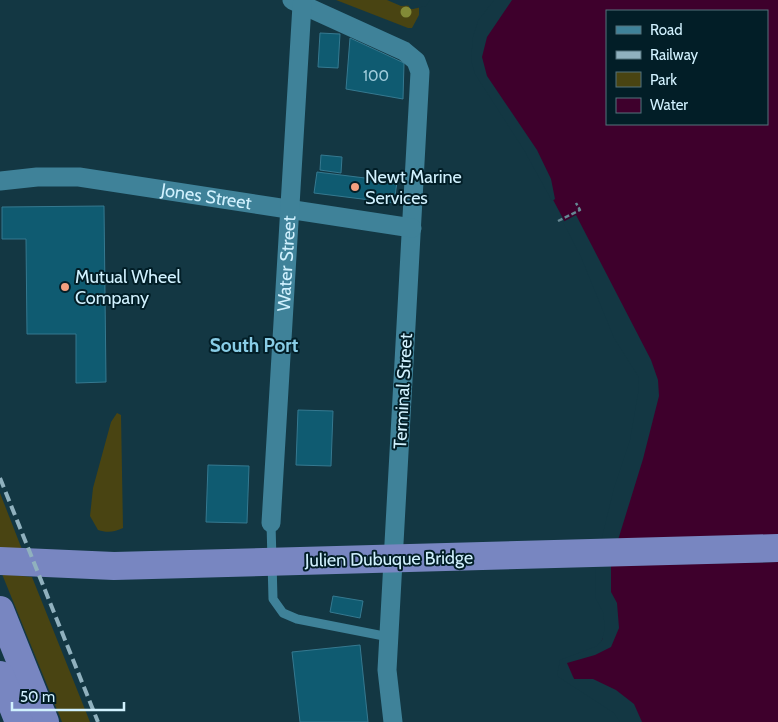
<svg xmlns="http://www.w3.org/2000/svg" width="778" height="722" font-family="Cabin,sans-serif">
  <rect width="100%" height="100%" fill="#133743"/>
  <g fill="#494412">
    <polygon points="336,0 387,0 401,6 419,5 419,15 412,28 408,28"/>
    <path d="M117 413 121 415 123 528C115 532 107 533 98 530L90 516 93 488 111 422Z"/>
    <polygon points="0,493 23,552 0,549"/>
    <polygon points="2,574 32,577 90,722 62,722"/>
  </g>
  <path fill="#3e002c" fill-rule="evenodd" d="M497 0H778V722H623V719L580 687 561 661 598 648C609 627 610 620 598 598L642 388 641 376 583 256 526 149 477 73 476 37ZM607 11H767V124H607Z"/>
  <g fill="#133743">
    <polygon points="406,0 430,0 426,6 413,9 410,9"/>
    <polygon points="494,0 512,0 487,37 482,57 487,76 537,150 551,179 555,199 552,201 524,150 475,74 471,60 473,37 478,21"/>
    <polygon points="576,215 651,360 658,380 659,396 643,459 618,540 778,535 778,562 611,566 611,592 617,603 619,628 611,647 595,655 567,663 574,679 593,679 616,690 634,704 642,722 620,722 614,713 557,676 560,660 597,646 602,640 605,628 603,612 596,599 595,566 614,488 630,440 639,388 638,376 614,338 581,257 563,222"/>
  </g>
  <g fill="#0f5b71" stroke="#357990">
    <polygon points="320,33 340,34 338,68 318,67"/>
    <polygon points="350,38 404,63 403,99 346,89"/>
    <polygon points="321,155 342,157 341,173 320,170"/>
    <polygon points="317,172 397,182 394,203 314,193"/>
    <polygon points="104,206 106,382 76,383 76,334 27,334 26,239 2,239 2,207"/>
    <polygon points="298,410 333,411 331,466 296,465"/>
    <polygon points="208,465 249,466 247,523 206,522"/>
    <polygon points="333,596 363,601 360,618 330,612"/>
    <polygon points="360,645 368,722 300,722 292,652"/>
  </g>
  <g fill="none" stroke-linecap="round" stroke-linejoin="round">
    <polyline stroke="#668894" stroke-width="2.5" stroke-dasharray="5 2.5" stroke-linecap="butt" points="558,221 580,210 576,203"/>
    <polyline stroke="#3f8299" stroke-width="9" points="271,523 273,599 283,613 297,619 389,637"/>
    <g stroke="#3f8299" stroke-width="19">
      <polyline points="292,0 404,51 416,61 420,72 387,670 393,722"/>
      <path id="s1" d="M0 181 37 177H79L412 228"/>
      <path id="s2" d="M271 523 302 5"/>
    </g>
    <g stroke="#7886c1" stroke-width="28">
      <polyline points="0,561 114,566 778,548"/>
      <polyline points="0,610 45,722"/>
      <polyline points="0,675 19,722"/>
    </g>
    <polyline stroke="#90b1be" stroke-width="4" stroke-dasharray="10 5" stroke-linecap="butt" points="0,478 98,722"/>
  </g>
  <circle fill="#828a37" cx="406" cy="12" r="5.5"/>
  <g fill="#f2a07f" stroke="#021e27" stroke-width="2">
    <circle cx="355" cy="187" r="5"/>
    <circle cx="65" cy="287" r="5"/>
  </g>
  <g text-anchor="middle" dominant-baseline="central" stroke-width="4" stroke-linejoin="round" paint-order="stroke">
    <g font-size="15" fill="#a0ccdb">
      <text x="376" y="76">100</text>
    </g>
    <g font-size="18" fill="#d1f1fe" stroke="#021e27" text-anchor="start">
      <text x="365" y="177">Newt Marine<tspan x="365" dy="21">Services</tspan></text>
      <text x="75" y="277">Mutual Wheel<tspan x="75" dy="21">Company</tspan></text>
    </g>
    <g font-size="18" fill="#d1f1fe" stroke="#021e27">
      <text stroke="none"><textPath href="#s1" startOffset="208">Jones Street</textPath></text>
      <text stroke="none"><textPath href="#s2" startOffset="260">Water Street</textPath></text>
      <text transform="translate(403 391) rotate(-87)">Terminal Street</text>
      <text transform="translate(389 559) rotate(-1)">Julien Dubuque Bridge</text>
    </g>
    <g font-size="19" font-weight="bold" fill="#89cde6" stroke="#021e27">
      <text x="254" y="345">South Port</text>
    </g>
  </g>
  <rect x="606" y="10" width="162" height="115" fill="#021e27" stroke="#55727d"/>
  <rect x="616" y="26" width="25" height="8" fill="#3f8299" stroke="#55727d"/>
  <text x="650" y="35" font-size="15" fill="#d1f1fe">Road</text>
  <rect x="616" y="51" width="25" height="8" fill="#90b1be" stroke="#55727d"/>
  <text x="650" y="60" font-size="15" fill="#d1f1fe">Railway</text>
  <rect x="616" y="72" width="25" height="15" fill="#494412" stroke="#55727d"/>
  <text x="650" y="85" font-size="15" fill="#d1f1fe">Park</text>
  <rect x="616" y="98" width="25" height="15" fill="#3e002c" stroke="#55727d"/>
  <text x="650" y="110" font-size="15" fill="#d1f1fe">Water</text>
  <path d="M12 702v8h112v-8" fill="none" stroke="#d1f1fe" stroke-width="2.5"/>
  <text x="20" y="702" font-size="15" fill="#d1f1fe" stroke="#021e27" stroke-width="4" paint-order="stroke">50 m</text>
</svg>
